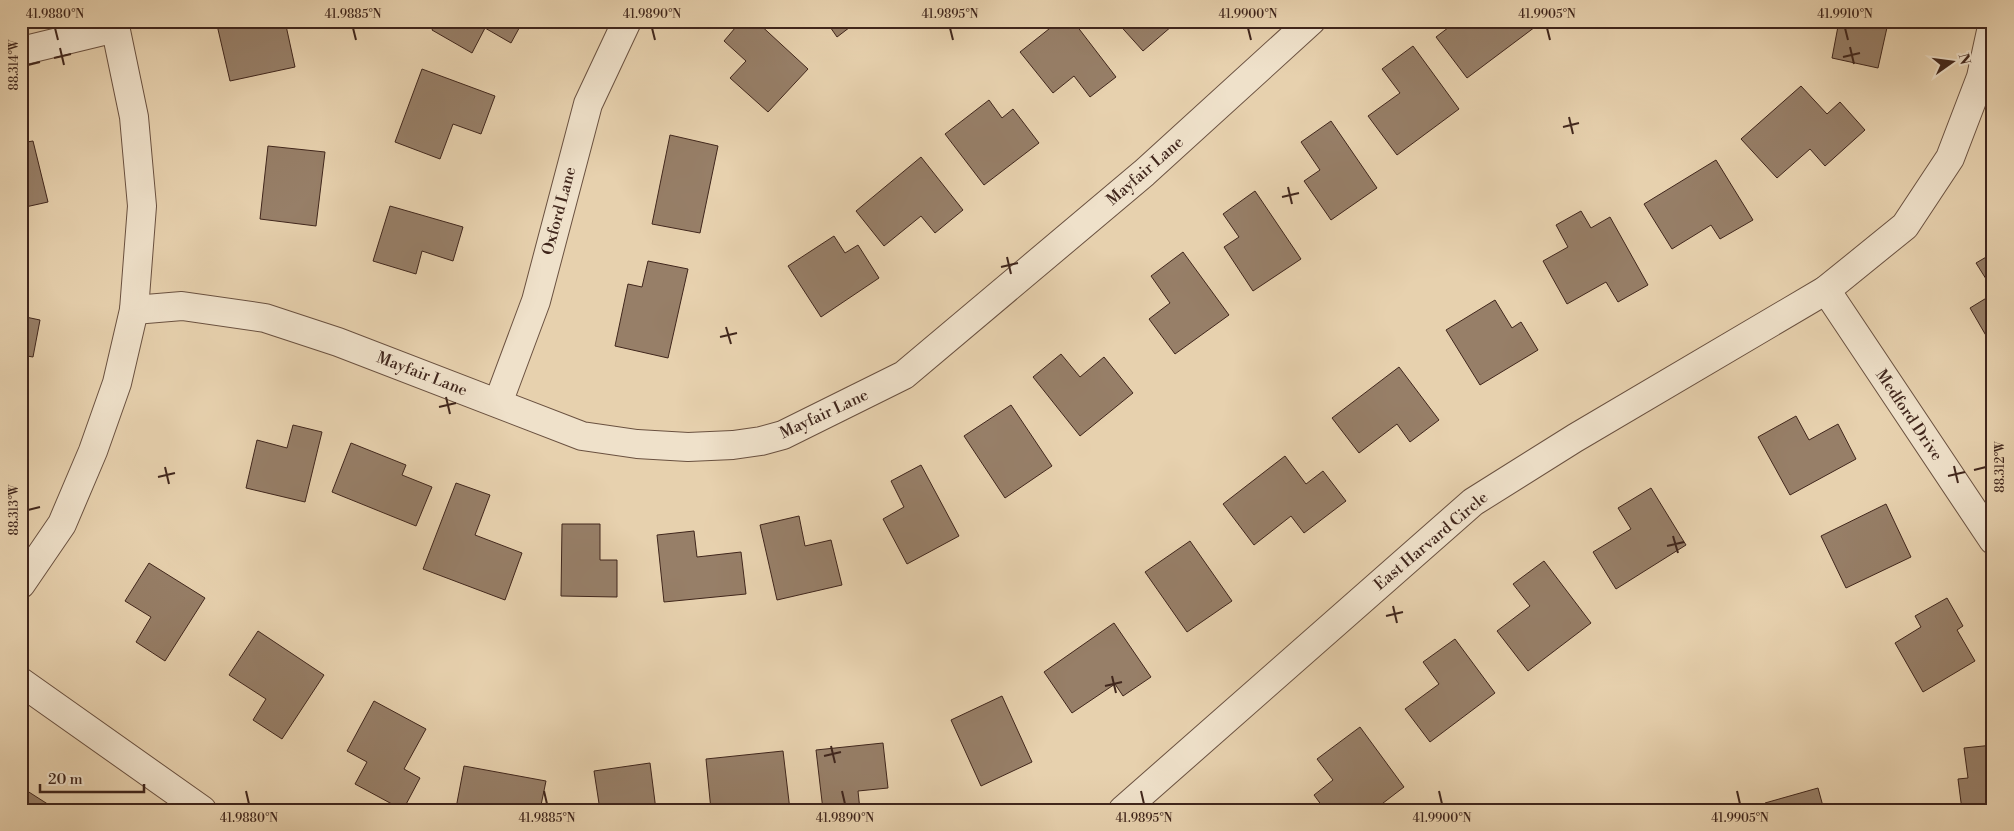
<svg xmlns="http://www.w3.org/2000/svg" width="2014" height="831" font-family="'Libre Bodoni',serif">
  <rect width="100%" height="100%" fill="#e7d1ae"/>
  <filter id="stains"><feTurbulence type="fractalNoise" baseFrequency=".004" numOctaves="4"/><feColorMatrix values="0 0 0 0 .2 0 0 0 0 .09 0 0 0 0 .02 0 0 0 .5 -.17"/></filter>
  <radialGradient id="worn" r=".72"><stop offset=".6" stop-color="#630" stop-opacity="0"/><stop offset="1" stop-color="#630" stop-opacity=".3"/></radialGradient>
  <g fill="#977f68" stroke="#40261c">
    <polygon points="235,21 285,21 295,67 230,81 217,25"/>
    <polygon points="436,21 523,21 511,43 485,28 472,53 432,30"/>
    <polygon points="741,21 756,21 808,69 768,112 730,78 746,61 724,41"/>
    <polygon points="826,21 858,21 837,37"/>
    <polygon points="1059,21 1073,21 1116,77 1090,97 1074,76 1053,93 1020,52"/>
    <polygon points="1116,21 1167,21 1172,26 1143,51"/>
    <polygon points="1457,21 1530,21 1535,27 1467,78 1436,37"/>
    <polygon points="1839,21 1908,21 1907,28 1888,23 1878,68 1832,58"/>
    <polygon points="1413,46 1459,109 1397,155 1368,116 1400,93 1382,69"/>
    <polygon points="422,69 495,96 481,134 453,124 440,159 395,142"/>
    <polygon points="1801,86 1827,114 1840,102 1865,130 1825,166 1810,149 1777,178 1741,139"/>
    <polygon points="989,100 1002,118 1013,109 1039,143 984,185 945,134"/>
    <polygon points="1331,121 1377,188 1331,220 1304,181 1320,170 1301,142"/>
    <polygon points="670,135 718,146 700,233 652,224"/>
    <polygon points="33,141 48,202 21,208 21,143"/>
    <polygon points="268,146 325,152 316,226 260,219"/>
    <polygon points="921,157 963,210 935,233 921,216 884,246 856,211"/>
    <polygon points="1716,160 1753,220 1720,239 1711,225 1672,249 1644,204"/>
    <polygon points="1255,191 1301,259 1253,291 1224,247 1239,237 1223,214"/>
    <polygon points="390,206 463,227 453,261 422,251 416,274 373,261"/>
    <polygon points="1581,211 1591,228 1610,217 1648,285 1618,302 1606,282 1567,304 1543,261 1568,247 1556,225"/>
    <polygon points="834,236 845,253 858,245 879,278 821,317 788,266"/>
    <polygon points="1183,252 1229,315 1175,354 1149,319 1170,303 1151,276"/>
    <polygon points="1993,253 1993,290 1976,263"/>
    <polygon points="648,261 688,269 668,358 615,346 628,284 642,287"/>
    <polygon points="1993,294 1993,336 1988,339 1970,308"/>
    <polygon points="1495,300 1512,328 1521,322 1538,350 1480,385 1446,330"/>
    <polygon points="21,316 40,320 33,357 21,355"/>
    <polygon points="1061,354 1080,377 1104,357 1133,393 1080,436 1033,377"/>
    <polygon points="1399,367 1439,420 1410,442 1397,424 1359,453 1332,418"/>
    <polygon points="1011,405 1052,466 1005,498 964,436"/>
    <polygon points="1796,416 1809,440 1838,424 1856,459 1790,495 1758,437"/>
    <polygon points="293,425 322,432 305,502 246,488 257,440 287,448"/>
    <polygon points="351,443 406,465 402,475 432,487 416,526 332,492"/>
    <polygon points="1285,456 1306,484 1323,471 1346,501 1304,533 1291,516 1254,545 1223,504"/>
    <polygon points="921,465 959,536 907,564 883,519 904,507 891,481"/>
    <polygon points="456,483 490,495 475,535 522,553 505,600 423,569"/>
    <polygon points="1651,488 1686,545 1616,589 1593,552 1631,529 1618,508"/>
    <polygon points="1886,504 1911,557 1846,588 1821,536"/>
    <polygon points="799,516 805,546 831,540 842,585 777,600 760,525"/>
    <polygon points="562,524 600,524 600,560 617,560 617,597 561,596"/>
    <polygon points="694,531 697,557 741,552 746,594 664,602 657,535"/>
    <polygon points="1190,541 1232,601 1187,632 1145,572"/>
    <polygon points="1544,561 1591,623 1528,671 1497,631 1530,606 1513,584"/>
    <polygon points="149,563 205,598 165,661 136,642 151,617 125,601"/>
    <polygon points="1947,598 1963,626 1957,630 1975,661 1923,692 1895,643 1921,627 1915,616"/>
    <polygon points="1114,623 1151,677 1123,696 1115,684 1072,713 1044,672"/>
    <polygon points="258,631 324,675 282,739 253,720 266,699 229,675"/>
    <polygon points="1455,639 1495,693 1430,742 1405,709 1439,684 1423,662"/>
    <polygon points="1002,696 1032,762 981,786 951,720"/>
    <polygon points="374,701 426,729 404,769 420,778 403,810 355,784 367,762 347,751"/>
    <polygon points="1360,727 1404,787 1374,810 1325,810 1314,795 1333,780 1317,759"/>
    <polygon points="883,743 888,788 858,791 860,810 823,810 816,750"/>
    <polygon points="1993,745 1993,810 1962,810 1958,779 1968,778 1964,748"/>
    <polygon points="783,751 790,810 711,810 706,759"/>
    <polygon points="650,763 656,810 600,810 594,771"/>
    <polygon points="464,766 546,781 540,810 464,810 456,808"/>
    <polygon points="21,787 57,810 21,810"/>
    <polygon points="1818,788 1824,810 1767,810 1765,803"/>
  </g>
  <g fill="none" stroke-linecap="round" stroke-linejoin="round">
    <g stroke="#6a5140" stroke-width="30">
      <g id="street">
        <polyline points="21,51 116,28"/>
        <polyline points="1826,290 1993,540"/>
        <polyline points="134,310 182,306 265,318 338,342 582,436 637,444 688,447 733,445 761,441 783,435 904,375 1144,173 1311,21"/>
        <polyline points="498,403 536,301 588,104 627,21"/>
        <polyline points="21,584 62,524 93,451 117,383 134,310 142,206 134,117 114,21"/>
        <polyline points="21,682 202,810"/>
        <polyline points="1123,810 1473,502 1575,438 1826,290 1905,226 1950,158 1981,77 1993,22"/>
      </g>
    </g>
    <use href="#street" stroke="#efe1ca" stroke-width="28"/>
  </g>
  <path fill="none" stroke="#40261c" stroke-width="2" d="M55 28 58 40M353 28 356 40M652 28 655 40M950 28 953 40M1248 28 1251 40M1547 28 1550 40M1845 28 1848 40M1850 47 1854 64M60 48 64 65M1843 57 1860 53M54 58 71 54M28 65 40 62M1569 117 1573 134M1563 127 1579 123M1288 187 1292 204M1282 197 1299 193M1007 257 1011 274M1001 267 1018 263M726 327 731 344M720 337 737 333M446 397 450 414M439 407 456 403M1954 466 1958 483M165 467 169 484M1974 470 1986 467M1948 476 1965 472M158 477 175 473M28 510 40 507M1673 536 1678 553M1667 546 1684 542M1393 606 1397 623M1386 616 1403 612M1112 676 1116 693M1105 686 1122 682M831 746 835 763M824 756 841 752M246 791 249 804M544 791 547 804M842 791 845 804M1141 791 1144 804M1439 791 1442 804M1737 791 1740 804"/>
  <g text-anchor="middle" dominant-baseline="central" stroke-width="5" stroke-linejoin="round" paint-order="stroke">
    <g font-size="16" fill="#40261c" stroke="#efe1ca">
      <text transform="translate(1145 171) rotate(-41)">Mayfair Lane</text>
      <text transform="translate(559 211) rotate(-75)">Oxford Lane</text>
      <text transform="translate(422 374) rotate(21)">Mayfair Lane</text>
      <text transform="translate(824 414) rotate(-25)">Mayfair Lane</text>
      <text transform="translate(1909 415) rotate(56)">Medford Drive</text>
      <text transform="translate(1431 541) rotate(-40)">East Harvard Circle</text>
    </g>
  </g>
  <rect width="2014" height="831" fill="none" stroke="#e7d1ae" stroke-width="55"/>
  <g transform="translate(1952 62) rotate(76)" stroke="#efe1ca" stroke-width="4" paint-order="stroke">
  <path d="M0-4L9 19L0 12L-9 19Z" fill="#40261c"/>
  <text y="-8" font-size="14" font-weight="bold" text-anchor="middle" fill="#40261c">N</text>
  </g>
  <path d="M40 784v8h104v-8" fill="none" stroke="#40261c" stroke-width="2.5"/>
  <text x="48" y="784" font-size="15" fill="#40261c" stroke="#efe1ca" stroke-width="4" paint-order="stroke">20 m</text>
  <rect x="28" y="28" width="1958" height="776" fill="none" stroke="#40261c" stroke-width="2"/>
  <g font-size="12" text-anchor="middle" fill="#40261c">
    <text x="55" y="18">41.9880°N</text>
    <text x="353" y="18">41.9885°N</text>
    <text x="652" y="18">41.9890°N</text>
    <text x="950" y="18">41.9895°N</text>
    <text x="1248" y="18">41.9900°N</text>
    <text x="1547" y="18">41.9905°N</text>
    <text x="1845" y="18">41.9910°N</text>
    <text transform="translate(14 65) rotate(-90)" y="4">88.314°W</text>
    <text transform="translate(2000 467) rotate(-90)" y="4">88.312°W</text>
    <text transform="translate(14 510) rotate(-90)" y="4">88.313°W</text>
    <text x="249" y="822">41.9880°N</text>
    <text x="547" y="822">41.9885°N</text>
    <text x="845" y="822">41.9890°N</text>
    <text x="1144" y="822">41.9895°N</text>
    <text x="1442" y="822">41.9900°N</text>
    <text x="1740" y="822">41.9905°N</text>
  </g>
  <rect width="100%" height="100%" filter="url(#stains)"/>
  <rect width="100%" height="100%" fill="url(#worn)"/>
</svg>
